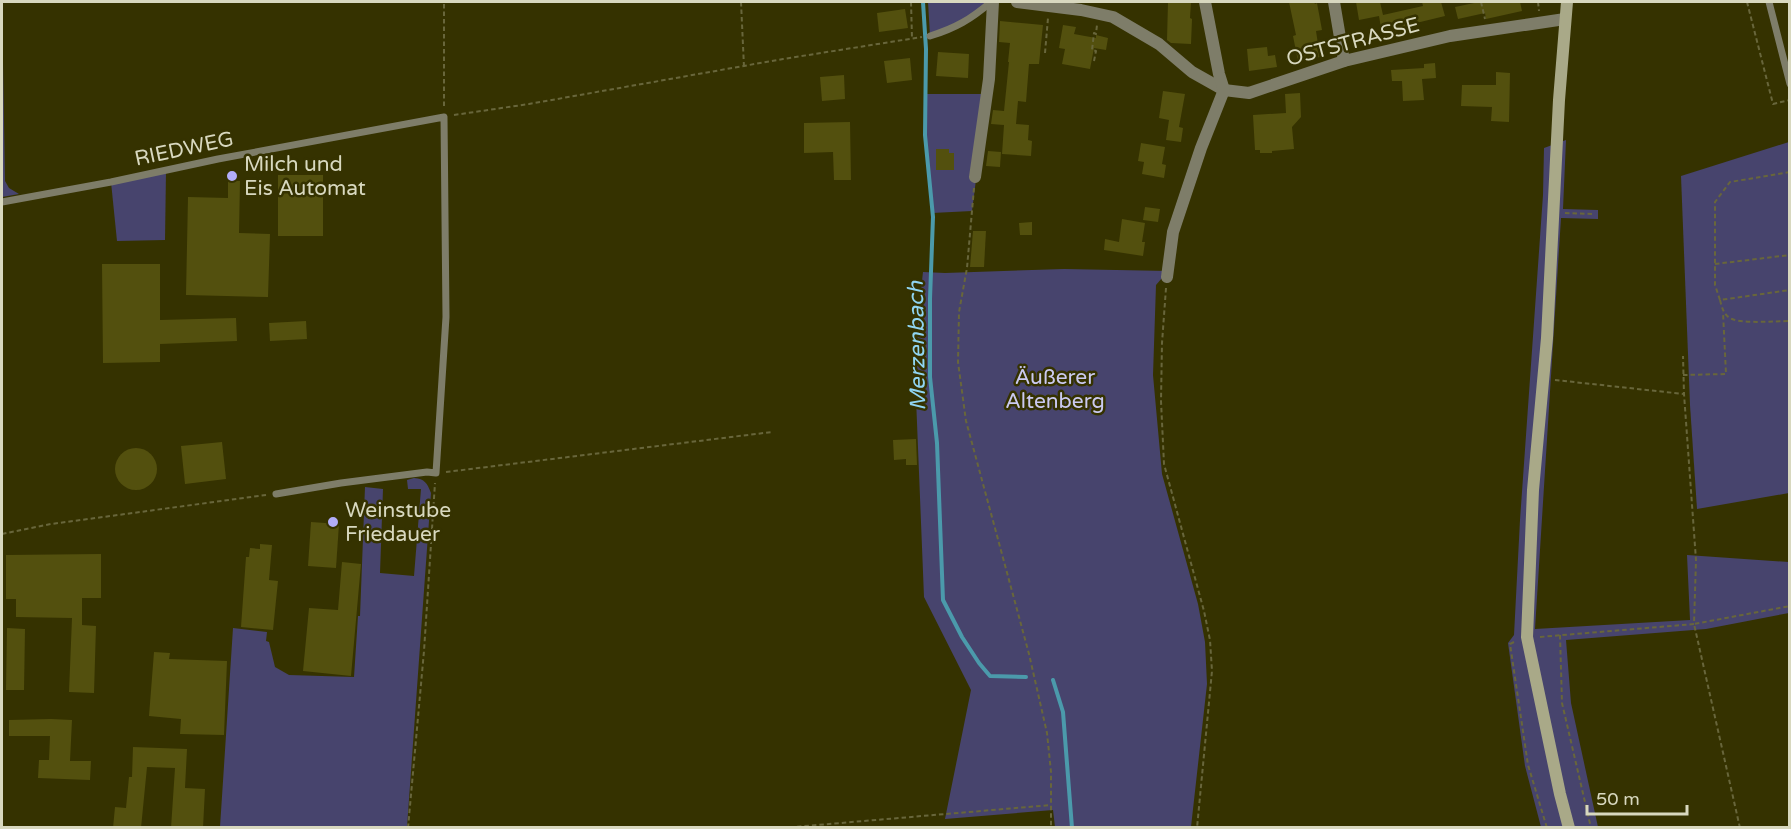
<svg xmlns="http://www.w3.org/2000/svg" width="1791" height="829" font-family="'Varela Round',sans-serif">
  <rect width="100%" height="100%" fill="#353200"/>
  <g fill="#47446d">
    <polygon points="2,2 5,181 9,188 19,194 2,197"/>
    <polygon points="928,2 987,2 973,17 930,36"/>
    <polygon points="925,94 987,94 972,211 932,213 925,135"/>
    <polygon points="1566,140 1563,209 1598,210 1598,219 1561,218 1535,629 1690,620 1687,555 1789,562 1789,613 1706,629 1566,640 1571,703 1598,827 1541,827 1525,766 1508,643 1514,635 1520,520 1543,195 1544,148"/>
    <polygon points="1789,142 1789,493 1697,509 1690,405 1681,176"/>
    <polygon points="166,171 165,240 117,241 111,182"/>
    <polygon points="1064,269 1168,271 1156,285 1153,375 1162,474 1198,604 1205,642 1207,684 1191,827 1055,827 1053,810 945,819 971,690 924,597 916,398 918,317 923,272 945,273"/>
    <path d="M414 478C425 479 427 483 431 493L407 827H220L233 628 267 632 266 641 269 642 275 667 289 675 354 677 358 616H360L365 487 383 489 380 573 414 576 421 489H408L407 480Z"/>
  </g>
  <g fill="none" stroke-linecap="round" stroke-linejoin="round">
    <g stroke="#4b9aab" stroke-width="4">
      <polyline points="923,2 926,49 925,135 933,217 930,299 930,377 937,443 943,600 962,637 979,663 990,676 1026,677"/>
      <polyline points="1053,680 1063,712 1072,828"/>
    </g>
  </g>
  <g fill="#53500e">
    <polygon points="1168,2 1191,2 1190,18 1192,19 1191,44 1171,43 1167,40"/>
    <polygon points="1289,2 1314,2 1315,4 1317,3 1322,30 1316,31 1320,57 1298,61 1293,36 1296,35"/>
    <polygon points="1356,2 1380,2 1383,15 1423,6 1422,2 1441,2 1445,16 1408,25 1409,29 1395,32 1394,25 1381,28 1379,16 1359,20"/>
    <polygon points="1479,2 1520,2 1522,11 1486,19 1485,13 1458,19 1455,7"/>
    <polygon points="905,9 908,28 879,32 877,13"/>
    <polygon points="1000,21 1043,25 1039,64 1029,64 1026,102 1018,101 1016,124 1029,125 1028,140 1032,141 1031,156 1002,154 1004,125 991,124 993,110 1004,111 1009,62 1008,62 1010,43 999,42"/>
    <polygon points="1063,25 1076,27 1074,34 1096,38 1096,35 1108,38 1106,50 1094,48 1090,69 1062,64 1065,49 1059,48"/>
    <polygon points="1267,47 1268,56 1275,55 1277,67 1249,71 1247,49"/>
    <polygon points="938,52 969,54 968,78 936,76"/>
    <polygon points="910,58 912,80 887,83 884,61"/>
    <polygon points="1435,63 1436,78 1422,79 1424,100 1403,101 1402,81 1392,81 1391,70 1424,68 1424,64"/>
    <polygon points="1496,72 1510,73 1509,122 1491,121 1492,107 1461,106 1462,85 1496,85"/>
    <polygon points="844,75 845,99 822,101 820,77"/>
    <polygon points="1163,91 1185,94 1179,127 1183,128 1181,142 1166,140 1169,120 1159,118"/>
    <polygon points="1300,93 1301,117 1292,127 1294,149 1272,151 1272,153 1260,153 1260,150 1255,150 1253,115 1286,113 1285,94"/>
    <polygon points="850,122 851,180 834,180 833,152 804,153 804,123"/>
    <polygon points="1141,143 1165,147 1162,164 1166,165 1164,178 1142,174 1144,162 1138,161"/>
    <polygon points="936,149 949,149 949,153 954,153 954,170 936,170"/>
    <polygon points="988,151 1001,152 1000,167 986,166"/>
    <rect x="278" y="175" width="45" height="61"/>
    <polygon points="228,181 240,181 239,233 270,234 268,297 186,295 188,197 228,198"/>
    <polygon points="1145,207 1160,209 1158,222 1143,220"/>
    <polygon points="1122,219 1145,223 1142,242 1145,242 1143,256 1104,250 1105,239 1119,242"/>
    <polygon points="1032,222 1032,235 1020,235 1019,223"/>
    <polygon points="973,231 986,231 984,267 970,267"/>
    <polygon points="102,264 160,264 160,320 236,318 237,341 160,344 160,362 103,363"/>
    <polygon points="306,321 307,339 270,341 269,323"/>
    <polygon points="916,439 917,465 906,465 906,459 894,460 893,440"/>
    <polygon points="222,442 226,479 185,484 181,446"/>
    <circle cx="136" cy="469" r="21"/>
    <polygon points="311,522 339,524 336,568 308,566"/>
    <polygon points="260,544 272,545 269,580 278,581 273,630 241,627 246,557 249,557 250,548 260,549"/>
    <polygon points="101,554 101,598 82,598 82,625 96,626 94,693 69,692 72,618 16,617 16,599 6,599 6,555"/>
    <polygon points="342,562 361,564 351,676 303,671 309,608 338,610"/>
    <polygon points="7,628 25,629 24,690 6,690"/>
    <polygon points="154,652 170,653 169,659 227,661 224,735 180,734 181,719 149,716"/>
    <polygon points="51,719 72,720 70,761 91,761 90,780 38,778 39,760 49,760 50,736 9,736 9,720"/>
    <polygon points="133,747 187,749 185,788 205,789 203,828 171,828 175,768 147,767 141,828 113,828 115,807 126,808 129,777 132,777"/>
  </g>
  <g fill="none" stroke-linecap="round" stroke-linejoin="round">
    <g stroke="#68663b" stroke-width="2" stroke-dasharray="4.5 3" stroke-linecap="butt">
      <polyline points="741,2 744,67"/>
      <polyline points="911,2 912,38"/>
      <polyline points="1481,2 1485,19"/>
      <polyline points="1538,2 1539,11"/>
      <polyline points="1747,2 1773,104 1790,100"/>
      <polyline points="1045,53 1048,18"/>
      <polyline points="1094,61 1096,51 1092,50 1094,33 1096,34 1097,25"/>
      <polyline points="444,106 444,2"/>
      <polyline points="454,115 529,104 783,59 922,37"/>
      <polyline points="1790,172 1730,182 1715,202 1715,285 1720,300 1790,290"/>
      <polyline points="974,188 967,268 959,312 958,362 966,421 1029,654 1047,733 1051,772 1051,828"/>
      <polyline points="1565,213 1595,214"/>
      <polyline points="1715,264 1790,255"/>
      <polyline points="1166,288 1162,343 1161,401 1164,464 1204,611 1210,640 1212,671 1197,828"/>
      <path d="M1720 300C1722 308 1724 316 1732 319 1743 324 1776 321 1790 321"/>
      <polyline points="1683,375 1726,374 1723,312"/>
      <polyline points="1555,380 1684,394"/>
      <polyline points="446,472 772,432"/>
      <polyline points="2,534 51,524 266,495"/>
      <polyline points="1560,635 1562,703 1591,828"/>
      <polyline points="1540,637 1694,624 1696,560 1684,394 1683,356"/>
      <polyline points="1514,642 1510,644 1528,765 1547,828"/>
      <polyline points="408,828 424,651 435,483"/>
      <polyline points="782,828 1051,805"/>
      <polyline points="1740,828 1694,624 1790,606"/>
    </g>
    <g stroke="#7e7d69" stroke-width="7">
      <polyline points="1769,2 1790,84"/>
      <path d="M930 36C956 28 971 19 991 2"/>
      <polyline points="2,202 111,182 218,159 444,117 446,317 436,473 427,472 341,483 276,494"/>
    </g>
    <g stroke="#7e7d69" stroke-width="12">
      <polyline points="1017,2 1081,10 1113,17 1159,44 1192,72 1224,90 1249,93 1344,61 1450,36 1565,19"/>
      <polyline points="1334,2 1344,61"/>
      <polyline points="975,177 989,79 993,2"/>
      <polyline points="1167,277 1173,232 1201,148 1224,90 1219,74 1205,2"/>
    </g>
    <polyline stroke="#a9a988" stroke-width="12" points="1567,2 1559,100 1547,338 1533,490 1527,637 1560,794 1569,828"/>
  </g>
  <g fill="#b2adf9" stroke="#353200" stroke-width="2">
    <circle cx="232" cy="176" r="6"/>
    <circle cx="333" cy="522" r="6"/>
  </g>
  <g text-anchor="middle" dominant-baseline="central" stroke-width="5" stroke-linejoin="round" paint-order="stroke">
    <g font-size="21" fill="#d8d8bf" stroke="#353200">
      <text transform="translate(1353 42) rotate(-15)">OSTSTRASSE</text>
      <text transform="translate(184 149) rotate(-12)">RIEDWEG</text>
    </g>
    <g font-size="21" fill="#d8d8bf" stroke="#353200" text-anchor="start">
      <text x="244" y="164">Milch und<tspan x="244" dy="24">Eis Automat</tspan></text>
      <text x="345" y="510">Weinstube<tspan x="345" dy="24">Friedauer</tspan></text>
    </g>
    <g font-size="21" fill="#cbcaf1" stroke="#353200">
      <text x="1055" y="377">Äußerer<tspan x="1055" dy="24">Altenberg</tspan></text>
    </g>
    <g font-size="22" font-style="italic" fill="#90d5f2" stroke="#353200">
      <text transform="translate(917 346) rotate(-91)">Merzenbach</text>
    </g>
  </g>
  <rect width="1791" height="829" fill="none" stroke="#d8d8bf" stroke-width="6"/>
  <path d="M1587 805v9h100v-9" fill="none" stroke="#d8d8bf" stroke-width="3"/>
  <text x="1596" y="805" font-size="18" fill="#d8d8bf" stroke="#353200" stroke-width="4.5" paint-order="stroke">50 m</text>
</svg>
